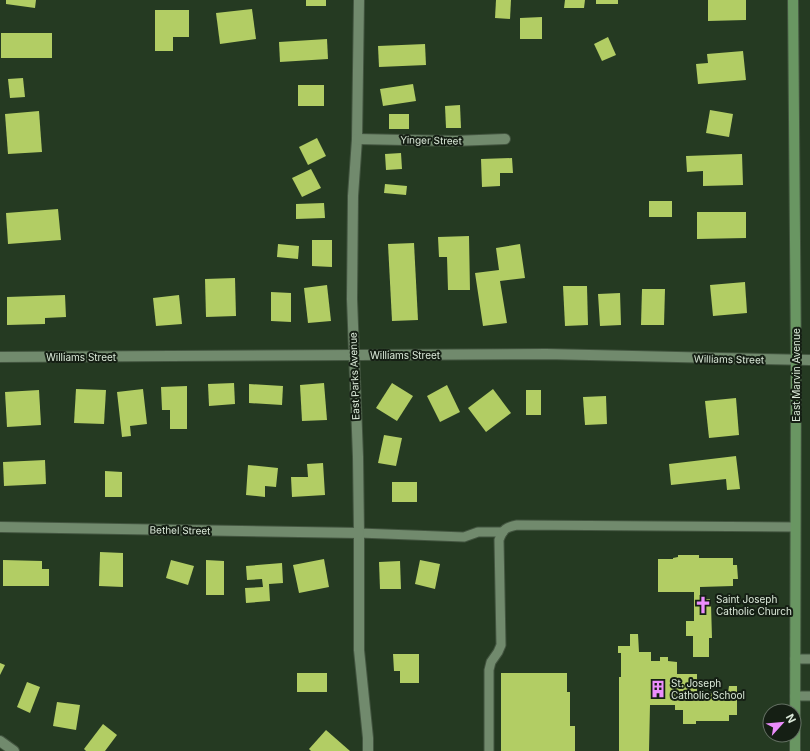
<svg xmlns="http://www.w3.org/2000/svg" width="810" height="751" font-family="Inter,sans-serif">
  <rect width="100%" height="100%" fill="#253a22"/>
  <g fill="#b2cd64">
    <polygon points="6,0 36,0 35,8 6,4"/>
    <rect x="306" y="0" width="20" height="6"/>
    <polygon points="496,0 511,0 510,19 495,18"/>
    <polygon points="565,0 585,0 584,8 564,8"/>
    <rect x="596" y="0" width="22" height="4"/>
    <polygon points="708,0 746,0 746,20 708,21"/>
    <polygon points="252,9 256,39 220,44 216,13"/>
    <polygon points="155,10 189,10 189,37 173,37 173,51 155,51"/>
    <polygon points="542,17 542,39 520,39 520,18"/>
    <rect x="1" y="33" width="51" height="25"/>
    <polygon points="608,37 616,55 602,61 594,44"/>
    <polygon points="327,39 328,59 280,62 279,42"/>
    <polygon points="425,44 426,65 379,67 378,46"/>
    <polygon points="743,51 746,80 698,84 696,64 708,63 707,54"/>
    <polygon points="23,78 25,97 10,98 8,79"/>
    <polygon points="413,84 416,101 383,106 380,89"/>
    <rect x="298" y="85" width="26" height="21"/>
    <polygon points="460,105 461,128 446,128 445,106"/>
    <polygon points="710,110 733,114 729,137 706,133"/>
    <polygon points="39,111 42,152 8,154 5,114"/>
    <rect x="389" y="114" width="20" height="15"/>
    <polygon points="317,138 326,156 308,165 299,147"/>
    <polygon points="401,153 402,169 386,170 385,154"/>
    <polygon points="742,154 743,185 703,186 703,171 687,172 686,156"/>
    <polygon points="512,158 513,173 500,173 500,186 482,187 481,159"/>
    <polygon points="311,169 321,188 302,197 292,178"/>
    <polygon points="385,184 407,186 406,195 384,193"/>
    <rect x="649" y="201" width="23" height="16"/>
    <polygon points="324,203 325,218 296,219 296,204"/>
    <polygon points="58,209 61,240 8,244 6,213"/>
    <polygon points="697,212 746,212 746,238 697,239"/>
    <polygon points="469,236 470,290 448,290 447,257 439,257 438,237"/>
    <polygon points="312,240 332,240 332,267 312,266"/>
    <polygon points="414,243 418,320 392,321 388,244"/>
    <polygon points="278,244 299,246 298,259 277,257"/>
    <polygon points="520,244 525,278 500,281 507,323 483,326 475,273 499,270 496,248"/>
    <polygon points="235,278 236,316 206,317 205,279"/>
    <polygon points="745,282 747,313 713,316 710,285"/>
    <polygon points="327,285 331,321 308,323 304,288"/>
    <polygon points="563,286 587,286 588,325 565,326"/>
    <polygon points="642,289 665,289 664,325 641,325"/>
    <polygon points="271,292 291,293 291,322 271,321"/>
    <polygon points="620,293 621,325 600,326 598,294"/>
    <polygon points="65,295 66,317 45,318 45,324 7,325 7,297"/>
    <polygon points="179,295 182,324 156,326 153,298"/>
    <polygon points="234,383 235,404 209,406 208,384"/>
    <polygon points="324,383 327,420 302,421 300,385"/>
    <polygon points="392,383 413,396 397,421 376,408"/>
    <polygon points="249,384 283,386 282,405 249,403"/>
    <polygon points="447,385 460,412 440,422 427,396"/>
    <polygon points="187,386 187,429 170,429 170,410 162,410 161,387"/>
    <polygon points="76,389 106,390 104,424 74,423"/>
    <polygon points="143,389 147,424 130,426 131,436 122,437 117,392"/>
    <polygon points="493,389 511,413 486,432 468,408"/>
    <polygon points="39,390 41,425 7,427 5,392"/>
    <rect x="526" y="390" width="15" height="25"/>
    <polygon points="606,396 607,424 585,425 583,397"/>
    <polygon points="736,398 739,435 709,438 705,401"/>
    <polygon points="384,435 402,438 396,466 378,463"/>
    <polygon points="736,456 740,489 727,490 726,479 671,485 669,464"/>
    <polygon points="45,460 46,484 4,486 3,462"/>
    <polygon points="323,463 325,495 292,497 291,477 308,477 307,464"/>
    <polygon points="248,465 278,468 276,487 265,486 265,497 246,495"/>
    <polygon points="105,471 122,472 122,497 105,497"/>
    <rect x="392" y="482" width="25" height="20"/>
    <polygon points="100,552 123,553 123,587 99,586"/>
    <polygon points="678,555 699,555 699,558 733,558 733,565 737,565 738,579 733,579 733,586 700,587 700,599 710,599 710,604 711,604 712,638 709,638 709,657 693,657 693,636 686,636 686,621 694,621 694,592 658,592 658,559 673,559 673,558 678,557"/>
    <polygon points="324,559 329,587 299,593 293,565"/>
    <polygon points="3,560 42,561 42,569 49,569 49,586 3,586"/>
    <polygon points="171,560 194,566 188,585 166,578"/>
    <polygon points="206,560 224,561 224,595 206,595"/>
    <polygon points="420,560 440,564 435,589 415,584"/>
    <polygon points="400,561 401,589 380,589 379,562"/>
    <polygon points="282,563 283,583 269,584 270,601 246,603 245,588 263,587 262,579 247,580 246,566"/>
    <polygon points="630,634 638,634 639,652 651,652 651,661 660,661 660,657 668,657 668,661 677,662 677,674 697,674 697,693 728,693 729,686 737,686 737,715 729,715 729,721 696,721 696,724 683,724 683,710 675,710 675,705 650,705 649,751 619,751 619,677 621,677 621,653 618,653 618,646 630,646"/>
    <polygon points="393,654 419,654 419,683 400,683 400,671 394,671"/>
    <polygon points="0,663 5,665 0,675"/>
    <rect x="297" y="673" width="30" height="19"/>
    <polygon points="501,673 567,673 567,692 570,692 570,726 575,726 575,751 501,751"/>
    <polygon points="27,682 40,687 30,713 17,707"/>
    <polygon points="57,702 80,705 76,730 53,726"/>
    <polygon points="103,724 117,735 105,751 86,751 84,749"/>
    <polygon points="326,730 350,751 311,751 309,749"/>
  </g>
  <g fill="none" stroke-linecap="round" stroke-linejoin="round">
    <g stroke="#435540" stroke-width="11">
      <g id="service">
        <polyline points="359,533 464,537 478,532 503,532"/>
        <polyline points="795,659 810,659"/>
        <polyline points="795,696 810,696"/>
        <path d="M489 751V670L491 662 498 652 501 645 499 540C503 529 506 527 517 525L795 527"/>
      </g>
    </g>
    <g stroke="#435540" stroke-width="12">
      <g id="minor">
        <polyline points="359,0 357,139 353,196 352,299 358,457 359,533 359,650 368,738 368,751"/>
        <polyline points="357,139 454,141 505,139"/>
        <polyline points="0,357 546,354 810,360"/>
        <polyline points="0,527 359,533"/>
        <polyline points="0,741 14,751"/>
      </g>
    </g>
    <g stroke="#435540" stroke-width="12">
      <polyline id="secondary" points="793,0 796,360 795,751"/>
    </g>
    <use href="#service" stroke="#718a6d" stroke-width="9"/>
    <use href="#minor" stroke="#718a6d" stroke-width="10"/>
    <use href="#secondary" stroke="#699662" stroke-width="10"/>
  </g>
  <defs>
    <g id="church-bare" transform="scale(1.38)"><path d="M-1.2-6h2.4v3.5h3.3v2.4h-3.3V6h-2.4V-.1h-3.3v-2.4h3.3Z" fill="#eb8dfc" stroke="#151f14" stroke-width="2.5" paint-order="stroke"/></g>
    <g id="building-bare" transform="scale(1.38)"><path d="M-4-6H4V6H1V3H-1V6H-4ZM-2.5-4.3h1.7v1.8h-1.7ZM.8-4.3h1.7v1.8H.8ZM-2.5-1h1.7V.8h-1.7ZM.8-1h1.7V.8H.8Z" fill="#eb8dfc" stroke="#151f14" stroke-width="2.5" paint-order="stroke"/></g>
  </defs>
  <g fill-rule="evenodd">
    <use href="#church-bare" x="703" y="605"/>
    <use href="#building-bare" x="658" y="689"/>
  </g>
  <g text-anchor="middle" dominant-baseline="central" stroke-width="4" stroke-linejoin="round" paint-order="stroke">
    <g font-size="10" fill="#dbe9d9" stroke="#151f14">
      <text transform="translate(431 140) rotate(1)">Yinger Street</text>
      <text x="405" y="355">Williams Street</text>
      <text x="81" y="357">Williams Street</text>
      <text transform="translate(729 359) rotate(1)">Williams Street</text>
      <text transform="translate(796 375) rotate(-90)">East Marvin Avenue</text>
      <text transform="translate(354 376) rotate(-92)">East Parks Avenue</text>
      <text transform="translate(180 530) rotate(1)">Bethel Street</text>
    </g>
    <g font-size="10" fill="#dbe9d9" stroke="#151f14" text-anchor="start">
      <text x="716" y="599">Saint Joseph<tspan x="716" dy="12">Catholic Church</tspan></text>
      <text x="671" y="683">St. Joseph<tspan x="671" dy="12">Catholic School</tspan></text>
    </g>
  </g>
  <g transform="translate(782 723) rotate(63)"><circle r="19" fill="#151f14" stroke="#647063"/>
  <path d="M0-3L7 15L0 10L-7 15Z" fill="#eb8dfc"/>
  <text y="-6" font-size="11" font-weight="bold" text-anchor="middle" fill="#dbe9d9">N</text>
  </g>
</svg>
